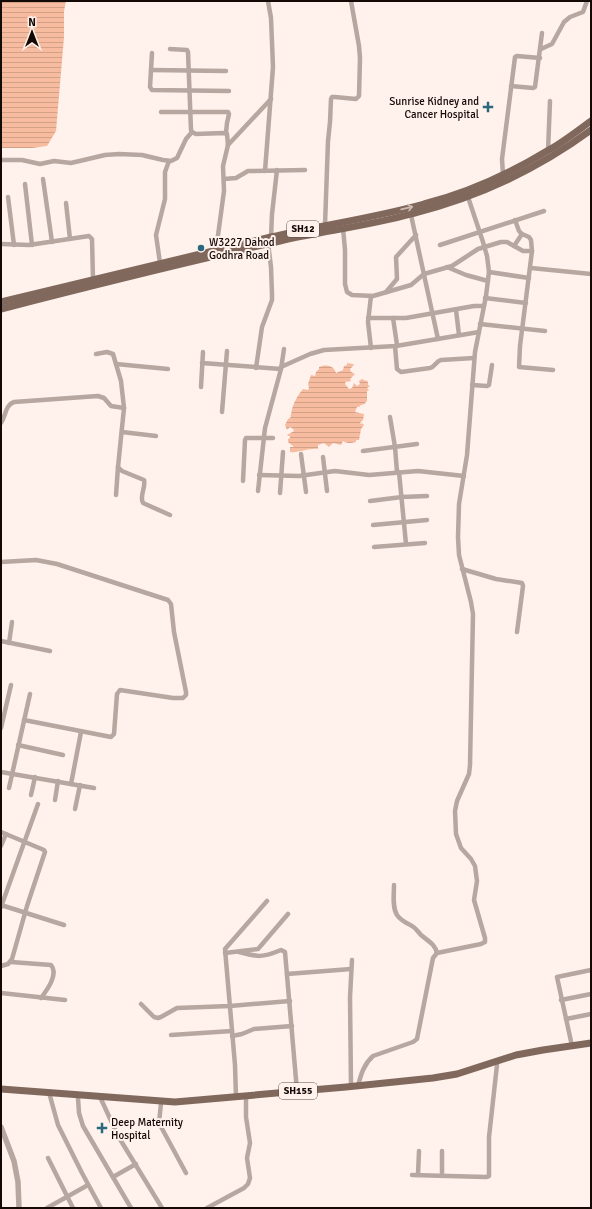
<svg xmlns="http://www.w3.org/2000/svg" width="592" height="1209" font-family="Signika,sans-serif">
  <defs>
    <pattern id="water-rules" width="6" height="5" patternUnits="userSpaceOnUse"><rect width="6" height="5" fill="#f7bca0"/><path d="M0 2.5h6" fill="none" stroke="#d3a088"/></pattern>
  </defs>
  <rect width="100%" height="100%" fill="#fff1eb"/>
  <g fill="url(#water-rules)">
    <polygon points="1,1 66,1 64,11 64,37 56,131 47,146 32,148 1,148"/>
    <path d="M347 363 353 364 354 365 350 369 351 372 355 374 350 379 351 381 347 382 346 381 345 384 349 389 352 388 354 383 357 386 360 384 359 381 362 379 366 381 367 380 368 383V385L370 386 367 388 369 390 367 391V401L365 403V404L361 405 359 407H357L355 412 364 414 363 420 360 423 361 424 362 423 364 425 361 429 359 440H356V442C351 443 348 444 343 441L341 445 333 443 329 447 324 443 318 445V449C308 448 299 453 290 452V447H294L288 442V439L290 438V436H288L287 435 294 431 293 429 290 427 287 430 285 425 288 419 290 418 291 416 290 415H291C292 405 297 396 303 389L308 390 309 388 308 384 311 375 315 376 316 372 319 369V367C325 364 334 365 336 373L343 370 344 366 347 365Z"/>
  </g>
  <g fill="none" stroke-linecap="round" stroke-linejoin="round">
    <g stroke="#b6a7a1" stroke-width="4.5">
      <polyline points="170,49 187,50 188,52 191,130 192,132 196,134 224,133 227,134 228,145 223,166 224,191 216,250"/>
      <polyline points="541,49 552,44 564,22 570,17 583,12 587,1"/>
      <polyline points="152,53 150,87 152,90 229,91"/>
      <polyline points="151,70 226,71"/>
      <polyline points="511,86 533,88 535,87 542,33"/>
      <polyline points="161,112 228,112 229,114 227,123 226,133"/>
      <polyline points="228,145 271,99"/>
      <polyline points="548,151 550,101"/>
      <polyline points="1,160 22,160 40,164 54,161 71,163 105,155 119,154 142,155 163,160 171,161 177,158 186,139 192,132"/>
      <polyline points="265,171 273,67 271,18 268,1"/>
      <polyline points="503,175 502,159 515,57 517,56 540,58"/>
      <polyline points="43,179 52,242"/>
      <polyline points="224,179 236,178 248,171 252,171 305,170"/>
      <polyline points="25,184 32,245"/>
      <polyline points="8,197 14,245"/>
      <polyline points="66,203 70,239"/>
      <polyline points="411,215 438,339"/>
      <polyline points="515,220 519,231 522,234 529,237 531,240 532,251 520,346 519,367 553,370"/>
      <polyline points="325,225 328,141 330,122 331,99 332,97 335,97 356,99 359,96 360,58 359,46 351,1"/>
      <polyline points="343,228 345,250 345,284 347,292 352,295 373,296 411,285 424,274 452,266 478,249 501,242 507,242 523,251 532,251"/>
      <polyline points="271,237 272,214 277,170"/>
      <polyline points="1,244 29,245 89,236 92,239 93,279"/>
      <polyline points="440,245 544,211"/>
      <polyline points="514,246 522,234"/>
      <polyline points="160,263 156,235 165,199 165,172 169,161"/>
      <polyline points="447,267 466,275 488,281"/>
      <polyline points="531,268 591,274"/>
      <polyline points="489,272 529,278"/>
      <polyline points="386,292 397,279 396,257 416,235"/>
      <polyline points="485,298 526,303"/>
      <polyline points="456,310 459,335"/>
      <polyline points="368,318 406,318 474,306 484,306"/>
      <polyline points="393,318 397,345"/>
      <polyline points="480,324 545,331"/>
      <path d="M395 346 397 369 401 372 430 368C435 367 436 361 441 360L474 358"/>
      <polyline points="371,348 368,322 371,296"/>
      <path d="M96 354 107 352 113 354 121 381 124 408 118 467 122 471 144 480C146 488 139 496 143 503L170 515"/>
      <polyline points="202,363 281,369"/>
      <polyline points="116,364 168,369"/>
      <polyline points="281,367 310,354 324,350 396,346 479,332"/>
      <polyline points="256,368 262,327 272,300 272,294 271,267 268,243"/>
      <polyline points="472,385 487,386 489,385 492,365"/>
      <polyline points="201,387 203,352"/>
      <polyline points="222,412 227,351"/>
      <polyline points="390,417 395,447 397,472"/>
      <path d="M1 423C6 416 5 405 14 402L98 396 104 398 111 406 124 408"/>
      <polyline points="122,432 156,436"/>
      <polyline points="363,451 417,444"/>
      <polyline points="301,454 306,492"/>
      <polyline points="323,457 327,491"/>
      <polyline points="399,472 406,544"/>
      <polyline points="259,475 299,476 335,471 369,475 418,471 464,476"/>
      <polyline points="243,481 245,440 246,438 273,438"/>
      <polyline points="258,491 265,428 281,369 284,349"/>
      <polyline points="280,493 283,452"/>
      <polyline points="116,495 118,467"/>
      <polyline points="370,501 402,497 427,496"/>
      <polyline points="373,525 427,520"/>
      <polyline points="374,547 425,543"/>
      <polyline points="1,562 36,560 57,564 168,600 171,604 174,632 186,692 186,695 183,698 173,698 120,690 117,694 114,734 111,737 24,720"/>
      <polyline points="462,569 496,579 522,583 523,586 517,632"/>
      <polyline points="1,641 50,651"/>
      <polyline points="9,643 12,622"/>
      <polyline points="1,728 11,685"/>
      <polyline points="18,745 63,755"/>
      <polyline points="1,772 94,788"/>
      <polyline points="71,784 81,732"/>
      <polyline points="9,788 30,694"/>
      <polyline points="31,795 35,777"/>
      <polyline points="55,800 58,781"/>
      <polyline points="75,809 80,785"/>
      <polyline points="1,832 44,850 45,852 27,906 12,959 8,964 1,966"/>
      <polyline points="1,846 6,834"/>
      <path d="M394 885C394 894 392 907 397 915 401 921 407 923 412 926 416 928 418 932 421 935 428 941 435 944 437 953"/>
      <polyline points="1,905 64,925"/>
      <polyline points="1,907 38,804"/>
      <path d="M239 952C258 957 262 958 281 950L285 952 297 1091"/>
      <polyline points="225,953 258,949 288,914"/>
      <path d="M11 962 51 965C59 974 47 990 41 998"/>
      <polyline points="287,974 351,969"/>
      <polyline points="1,993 65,1000"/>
      <polyline points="561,1000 591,994"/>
      <polyline points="141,1004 154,1017 158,1018 161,1017 177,1008 230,1006 290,1001"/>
      <polyline points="566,1019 591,1014"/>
      <polyline points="171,1035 232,1031"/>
      <polyline points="232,1036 242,1034 254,1029 292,1026"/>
      <polyline points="572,1046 557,977 591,970"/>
      <polyline points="351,1086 350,997 352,960"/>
      <path d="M358 1086C361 1074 364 1064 373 1056L413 1042 417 1039 433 958 437 953 481 944 485 942V938L474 900 477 881 475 866 471 859 461 848 456 834 455 811 457 801 469 774 470 765 473 614 471 602 459 555 458 537 459 504 467 455 475 352 486 296 489 272 487 256 483 242 467 194"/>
      <polyline points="50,1096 58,1125 82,1173 101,1208"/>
      <polyline points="236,1097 235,1065 225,949 267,901"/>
      <polyline points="78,1098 79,1113 83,1126 131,1208"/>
      <polyline points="101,1099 118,1136 162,1208"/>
      <polyline points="161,1103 159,1123 186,1173"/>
      <polyline points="48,1158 73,1208"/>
      <polyline points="412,1175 486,1177 489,1176 489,1137 497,1065"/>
      <polyline points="418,1175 419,1151"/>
      <polyline points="442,1176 442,1151"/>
      <polyline points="113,1177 136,1164"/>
      <polyline points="47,1208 88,1185"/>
      <polyline points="207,1208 244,1188 248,1184 250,1178 247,1158 250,1143 246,1117 246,1098"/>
    </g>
    <polyline stroke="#b6a7a1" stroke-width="5.5" points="1,1127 14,1161 18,1182 19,1208"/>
    <g stroke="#81685d" stroke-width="7">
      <path d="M1 302C91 280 181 258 271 237 322 225 374 218 424 204 467 193 509 174 547 151 562 143 577 131 591 121"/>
      <path d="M1 309C94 285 187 262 280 241 323 231 368 226 411 214 475 198 538 169 591 130"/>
      <polyline points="1,1089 175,1102 346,1087 433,1078 457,1074 516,1055 543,1050 591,1043"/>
    </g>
  </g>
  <defs><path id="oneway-shaft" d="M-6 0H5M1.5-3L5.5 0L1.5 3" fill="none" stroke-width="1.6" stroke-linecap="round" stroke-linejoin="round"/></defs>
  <use stroke="#cdbab2" href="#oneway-shaft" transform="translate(407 208) rotate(-13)"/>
  <g fill="#2a687e" stroke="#fff1eb" stroke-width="1.5">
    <path d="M486 101h4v4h4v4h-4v4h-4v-4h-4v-4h4z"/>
    <circle cx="201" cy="248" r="4"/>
    <path d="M100 1122h4v4h4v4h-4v4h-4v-4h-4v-4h4z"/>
  </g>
  <g text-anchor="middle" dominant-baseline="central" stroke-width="4" stroke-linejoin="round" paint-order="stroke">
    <g fill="#fff1eb" stroke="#5a4f4a" stroke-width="1">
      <rect x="287" y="221" width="32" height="16" rx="3"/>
      <rect x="279" y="1083" width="38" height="16" rx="3"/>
    </g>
    <g font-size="10" font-weight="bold" fill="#140905">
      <text x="303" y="229">SH12</text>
      <text x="298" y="1091">SH155</text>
    </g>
    <g font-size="11" fill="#140905" stroke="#fff1eb" text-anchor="start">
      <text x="479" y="101" text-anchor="end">Sunrise Kidney and<tspan x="479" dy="13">Cancer Hospital</tspan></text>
      <text x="209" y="242">W3227 Dahod<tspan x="209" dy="13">Godhra Road</tspan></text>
      <text x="111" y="1122">Deep Maternity<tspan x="111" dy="13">Hospital</tspan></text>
    </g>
  </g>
  <rect width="592" height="1209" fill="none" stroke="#140905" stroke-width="4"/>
  <g transform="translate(32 32)" stroke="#fff1eb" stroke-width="3" paint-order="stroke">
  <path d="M0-3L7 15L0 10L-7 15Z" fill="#140905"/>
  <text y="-6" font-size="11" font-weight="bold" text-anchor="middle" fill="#140905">N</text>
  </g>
</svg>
